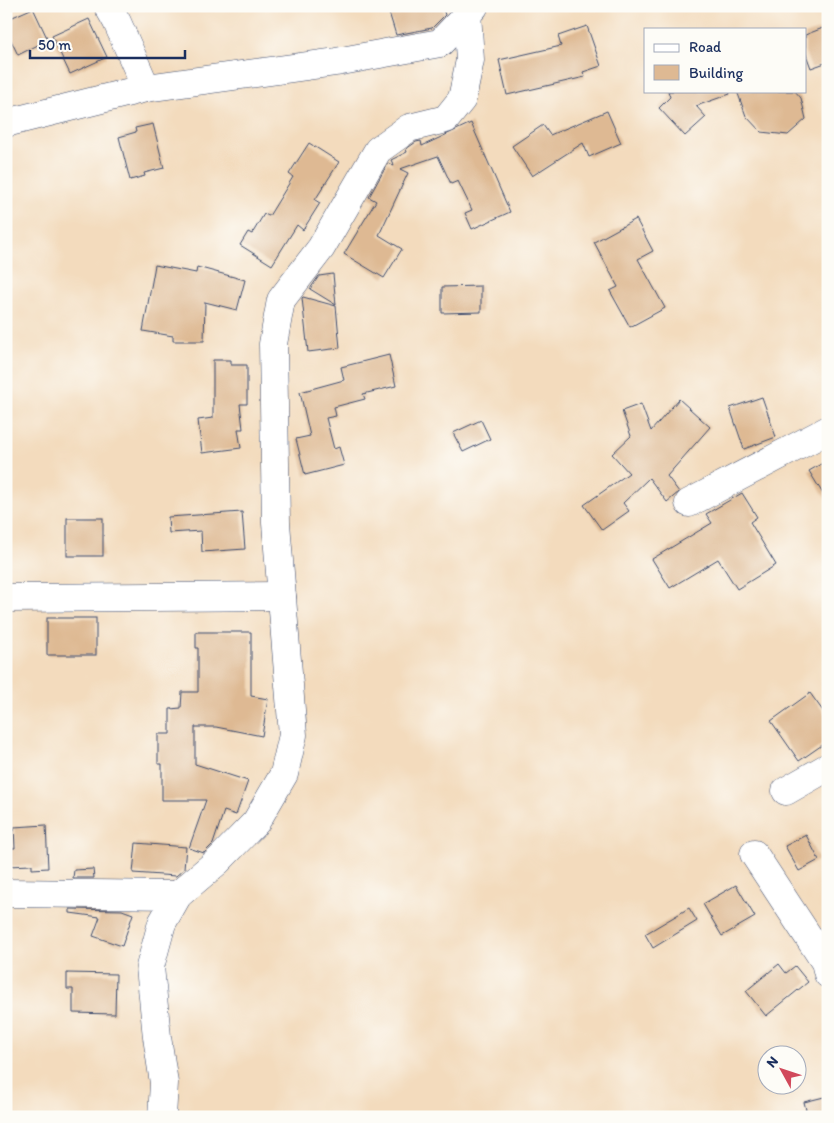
<svg xmlns="http://www.w3.org/2000/svg" width="834" height="1123" font-family="Itim,sans-serif">
  <rect width="100%" height="100%" fill="#fdfcf7"/>
  <filter id="ink" filterUnits="userSpaceOnUse"><feTurbulence type="fractalNoise" baseFrequency=".02" numOctaves="2"/><feDisplacementMap in="SourceGraphic" scale="10" xChannelSelector="R" yChannelSelector="G"/><feConvolveMatrix kernelMatrix="1 2 1 2 8 2 1 2 1" color-interpolation-filters="sRGB"/></filter>
  <filter id="wash" filterUnits="userSpaceOnUse"><feTurbulence type="fractalNoise" baseFrequency=".0096" numOctaves="4" result="noise"/><feDisplacementMap in="SourceGraphic" scale="20" xChannelSelector="R" yChannelSelector="G"/><feGaussianBlur stdDeviation="1.12" result="paint"/><feColorMatrix in="noise" values="0 0 0 0 0 0 0 0 0 0 0 0 0 0 0 0 0 1.4 0 .05"/><feComposite in="paint" operator="in"/></filter>
  <g filter="url(#wash)">
    <rect width="100%" height="100%" fill="#f3dbbd"/>
    <g id="blocks">
      <g fill="#deb993">
        <polygon points="387,6 442,6 445,15 432,28 396,35"/>
        <polygon points="33,8 48,40 18,55 6,30 6,20"/>
        <polygon points="89,19 107,57 70,74 52,36"/>
        <polygon points="587,26 601,66 583,72 585,77 507,95 499,60 561,46 558,36"/>
        <polygon points="828,26 828,62 811,68 805,52 805,35"/>
        <polygon points="668,91 729,91 730,94 696,106 706,117 685,136 659,108 670,97"/>
        <polygon points="737,91 795,91 801,98 806,119 788,135 761,132 746,116"/>
        <polygon points="607,111 621,143 589,157 583,143 532,176 512,146 543,125 550,135"/>
        <polygon points="471,123 510,212 472,229 465,213 472,210 458,181 451,184 438,156 400,169 408,173 379,235 402,249 384,278 344,254 376,201 369,197 388,163 394,166 391,160 407,152 406,149 416,142 421,141 422,146"/>
        <polygon points="153,124 164,168 144,173 145,176 130,180 119,137 136,132 135,128"/>
        <polygon points="309,143 339,162 315,200 320,203 303,230 297,225 272,265 240,245 248,232 252,234 264,214 269,216 293,177 289,174"/>
        <polygon points="636,219 653,251 638,259 665,308 630,327 610,291 618,287 594,242"/>
        <polygon points="155,265 196,273 197,267 245,280 237,310 205,302 204,341 173,341 173,336 143,331"/>
        <polygon points="333,274 336,305 310,289 319,276"/>
        <polygon points="481,286 481,312 442,313 442,287"/>
        <polygon points="303,297 336,306 340,348 308,352 302,298"/>
        <polygon points="389,355 396,386 363,394 365,399 334,407 336,416 326,418 334,449 339,447 344,465 305,475 296,439 310,436 300,392 344,380 341,367"/>
        <polygon points="213,360 231,360 231,365 247,365 247,404 240,404 243,429 238,429 241,448 202,453 198,420 213,418"/>
        <polygon points="762,397 776,437 744,449 730,408"/>
        <polygon points="679,399 710,427 667,476 679,492 667,502 649,478 623,503 629,511 602,530 584,505 629,473 612,454 631,436 622,411 641,404 651,431"/>
        <polygon points="481,420 490,439 463,452 453,433"/>
        <polygon points="828,460 828,502 809,471"/>
        <polygon points="742,493 757,517 750,522 776,565 737,589 718,559 670,588 652,559 712,523 706,514"/>
        <polygon points="242,512 245,549 202,552 201,531 169,533 168,517"/>
        <rect x="67" y="518" width="36" height="38"/>
        <rect x="47" y="618" width="49" height="37"/>
        <polygon points="196,632 251,632 251,696 268,699 262,736 216,727 195,727 195,764 248,781 236,815 224,811 213,844 204,853 189,848 206,800 162,800 162,764 158,764 158,734 170,734 170,709 181,708 182,692 198,692 198,648 196,648"/>
        <polygon points="810,693 828,718 828,741 799,761 771,721"/>
        <polygon points="46,825 48,868 32,869 32,865 8,866 8,848 15,848 14,827"/>
        <polygon points="806,835 819,860 799,871 785,846"/>
        <polygon points="136,843 186,847 184,869 176,876 133,873"/>
        <polygon points="93,869 94,878 73,878 74,870"/>
        <polygon points="736,885 755,917 722,936 703,904"/>
        <polygon points="689,908 697,921 653,948 645,934"/>
        <polygon points="70,909 122,910 133,914 122,946 93,936 100,917 70,913"/>
        <polygon points="779,964 786,973 795,966 808,982 766,1016 746,991"/>
        <polygon points="67,973 116,974 115,1014 73,1013 73,989 67,989"/>
        <polygon points="828,1096 828,1117 808,1117 804,1102"/>
      </g>
    </g>
  </g>
  <g filter="url(#ink)">
    <use href="#blocks" fill-opacity="0" stroke="#3b496c" stroke-width="1"/>
    <g fill="none" stroke-linecap="round" stroke-linejoin="round">
      <g stroke="#3b496c" stroke-width="29">
        <g id="minor">
          <polyline points="108,6 117,22 146,88"/>
          <polyline points="6,123 146,88 336,62 440,43 474,7"/>
          <polyline points="689,503 828,430"/>
          <polyline points="6,598 282,596"/>
          <polyline points="786,791 828,767"/>
          <polyline points="754,854 825,962 828,974"/>
          <polyline points="6,893 178,895"/>
          <polyline points="162,1117 164,1083 157,1037 150,967 162,923 178,895 218,861 256,822 284,774 293,735 276,523 273,344 281,300 321,248 378,150 409,128 446,119 462,99 470,60 467,13"/>
        </g>
      </g>
      <use href="#minor" stroke="#fff" stroke-width="28"/>
    </g>
  </g>
  <rect width="834" height="1123" fill="none" stroke="#fdfcf7" stroke-width="25"/>
  <rect x="644" y="28" width="162" height="65" fill="#fdfcf7" stroke="#a3aaba"/>
  <rect x="654" y="44" width="25" height="8" fill="#ffffff" stroke="#a3aaba"/>
  <text x="689" y="52" font-size="15" fill="#1b2f5e">Road</text>
  <rect x="654" y="65" width="25" height="15" fill="#deb993" stroke="#a3aaba"/>
  <text x="689" y="78" font-size="15" fill="#1b2f5e">Building</text>
  <g transform="translate(782 1070) rotate(310)"><circle r="24" fill="#fdfcf7" stroke="#a3aaba"/>
  <path d="M0-4L9 19L0 12L-9 19Z" fill="#d1495b"/>
  <text y="-8" font-size="14" font-weight="bold" text-anchor="middle" fill="#1b2f5e">N</text>
  </g>
  <path d="M30 50v8h155v-8" fill="none" stroke="#1b2f5e" stroke-width="2.5"/>
  <text x="38" y="50" font-size="15" fill="#1b2f5e" stroke="#fdfcf7" stroke-width="4" paint-order="stroke">50 m</text>
</svg>
